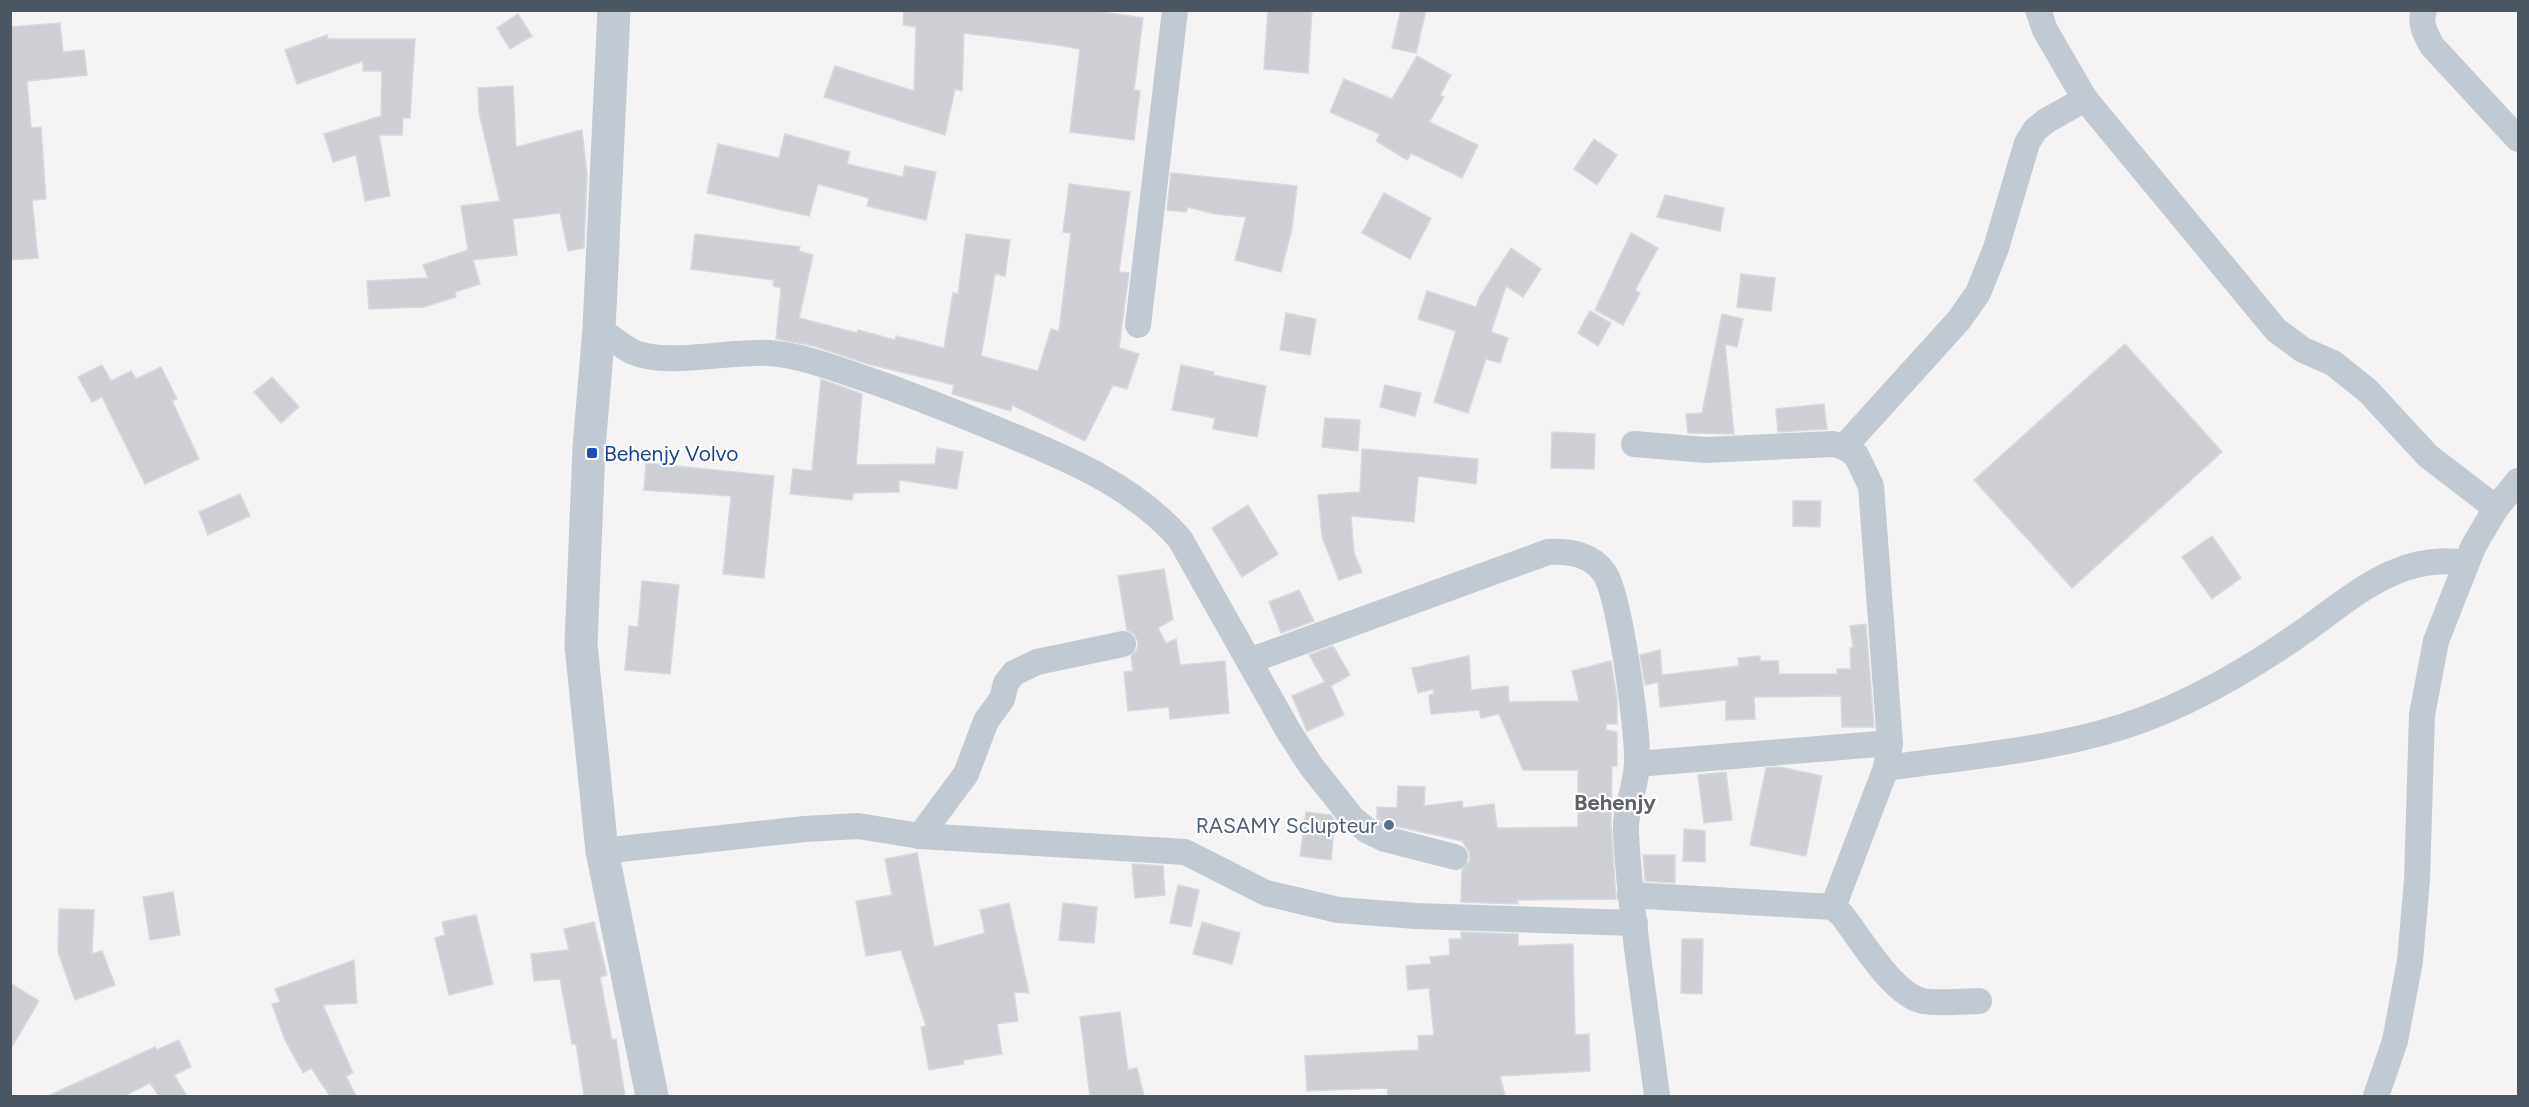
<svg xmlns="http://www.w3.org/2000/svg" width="2529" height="1107" font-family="Figtree,sans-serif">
  <rect width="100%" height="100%" fill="#f5f3f3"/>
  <g fill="#cdcfd5" stroke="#d7d9de" stroke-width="1.5">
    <polygon points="904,10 1089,10 1143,18 1134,90 1140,91 1134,140 1070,132 1080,49 1051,44 964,33 962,91 955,89 945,135 824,97 835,66 914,91 916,27 903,25"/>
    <polygon points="1268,10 1312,10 1308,73 1264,69"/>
    <polygon points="1401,10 1426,10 1416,53 1392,48"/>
    <polygon points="518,14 532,36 510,49 497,28"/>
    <polygon points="60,23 63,52 84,50 87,75 27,81 31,128 41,127 46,199 32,200 38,258 10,260 10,27"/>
    <polygon points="327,35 328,39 415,39 410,118 403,118 402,135 379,135 390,196 365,201 356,155 333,162 324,134 381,116 382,71 363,71 363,61 297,84 285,50"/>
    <polygon points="1417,56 1451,75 1440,95 1444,97 1429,122 1478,145 1462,178 1411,153 1407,160 1376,141 1380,134 1330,112 1344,79 1392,99"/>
    <polygon points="513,86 516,147 582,130 587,175 584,248 568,251 560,213 513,219 517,255 473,260 480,284 455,292 456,297 424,307 369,309 367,281 428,278 423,265 468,250 461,206 500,201 479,113 478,88"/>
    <polygon points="785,134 850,152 847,164 903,177 905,166 936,172 926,220 867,206 869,198 818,184 809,216 707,193 718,144 779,158"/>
    <polygon points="1594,139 1617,155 1597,185 1574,169"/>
    <polygon points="1171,173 1297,186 1292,228 1281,272 1235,260 1246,217 1215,214 1188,207 1186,212 1167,210"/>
    <polygon points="1069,184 1130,192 1119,272 1129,273 1119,348 1139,354 1127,389 1113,385 1085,441 1012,405 1011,411 952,394 954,385 868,364 814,346 776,339 781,288 773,286 774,280 691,269 695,234 800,247 799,251 813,255 799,318 857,333 858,330 895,340 896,336 944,348 953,293 958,294 966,234 1010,240 1005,276 995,274 981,356 1038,371 1051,329 1059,331 1071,233 1063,232"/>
    <polygon points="1384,193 1431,218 1410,259 1362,233"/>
    <polygon points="1665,195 1724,208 1720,231 1657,217"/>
    <polygon points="1631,233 1658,248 1635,290 1640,293 1623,325 1595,310"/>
    <polygon points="1511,248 1541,269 1523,297 1506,286 1491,332 1508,338 1500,363 1486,359 1468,413 1434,402 1456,331 1418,319 1427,291 1476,307 1480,296"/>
    <polygon points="1741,274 1775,278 1771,311 1737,307"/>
    <polygon points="1590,311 1611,323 1598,346 1578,333"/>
    <polygon points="1286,313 1316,319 1310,355 1280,350"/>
    <polygon points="1722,314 1743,319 1737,347 1725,344 1734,434 1688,433 1686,414 1702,413"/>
    <polygon points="2125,344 2222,452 2072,588 1974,480"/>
    <polygon points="102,365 111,381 131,371 136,379 161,367 177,399 172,401 199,459 145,484 102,397 92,402 78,377"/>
    <polygon points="1181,365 1214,372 1213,375 1266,386 1257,437 1213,429 1215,418 1172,410"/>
    <polygon points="272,377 299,407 281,423 254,392"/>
    <polygon points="821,379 862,394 856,465 935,464 937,448 963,452 957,489 899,480 899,492 853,493 852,500 790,494 793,469 812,471"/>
    <polygon points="1385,385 1421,393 1415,416 1380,407"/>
    <polygon points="1824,404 1827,429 1778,432 1776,409"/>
    <polygon points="1325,418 1360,420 1358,451 1322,447"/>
    <polygon points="1552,432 1595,434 1594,469 1551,468"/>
    <polygon points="1362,449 1478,459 1476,484 1418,476 1414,522 1351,516 1354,553 1362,572 1339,580 1322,537 1318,495 1360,492"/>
    <polygon points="646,463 774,476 764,578 723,574 731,496 644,490"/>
    <polygon points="240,494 250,516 208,535 199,512"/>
    <polygon points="1793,501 1821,501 1820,527 1793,526"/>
    <polygon points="1248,505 1278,554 1242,577 1212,528"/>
    <polygon points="2212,536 2241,578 2212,599 2182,557"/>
    <polygon points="1164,569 1173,619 1158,628 1166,643 1176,639 1180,665 1225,661 1229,713 1170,719 1169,707 1128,711 1124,672 1133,671 1131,656 1137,649 1138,642 1134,634 1127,630 1118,576"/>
    <polygon points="642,581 679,585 670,674 625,670 629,626 638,627"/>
    <polygon points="1299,590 1314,621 1281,633 1269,602"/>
    <polygon points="1866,624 1874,727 1842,727 1841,696 1754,697 1755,719 1726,720 1726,700 1660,707 1658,682 1645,685 1640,655 1660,650 1662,675 1739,666 1738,658 1760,656 1760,661 1778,661 1779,674 1837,674 1837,669 1851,669 1850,648 1853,648 1850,626"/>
    <polygon points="1333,646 1350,675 1331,686 1344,715 1307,731 1292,696 1325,682 1309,655"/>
    <polygon points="1469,656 1471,690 1508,686 1509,702 1579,701 1572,671 1611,661 1617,698 1617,724 1606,724 1606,730 1617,732 1617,766 1612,766 1611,824 1616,899 1517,900 1518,904 1461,902 1462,870 1470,860 1469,852 1462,841 1390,825 1377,819 1377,807 1397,808 1398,786 1425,787 1424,806 1462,801 1463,808 1494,804 1497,828 1578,827 1578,770 1523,770 1499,714 1481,718 1479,710 1431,714 1429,695 1434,694 1433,689 1418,693 1412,668"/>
    <polygon points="1780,767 1822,776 1806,856 1750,845 1766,768"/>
    <polygon points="1726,772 1732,820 1704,823 1698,775"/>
    <polygon points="1306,812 1331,815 1335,821 1331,860 1300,856"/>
    <polygon points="1684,829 1705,831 1705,862 1683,861"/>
    <polygon points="917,853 934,947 985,933 980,910 1009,903 1029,993 1014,992 1018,1021 997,1024 1002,1054 963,1060 964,1064 929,1070 921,1027 926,1026 901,950 866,956 856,901 892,895 885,859"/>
    <polygon points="1643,855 1675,855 1675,883 1645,881"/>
    <polygon points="1132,864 1163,866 1165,895 1135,898"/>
    <polygon points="1178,885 1199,890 1191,927 1170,923"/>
    <polygon points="173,892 180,935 150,940 143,897"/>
    <polygon points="1063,903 1097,907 1094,943 1059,940"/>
    <polygon points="59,909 94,910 92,954 102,951 115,985 75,1000 58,952"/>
    <polygon points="476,915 493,984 449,995 435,938 445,935 442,922"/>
    <polygon points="594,922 607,975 600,977 612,1040 616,1039 625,1096 584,1096 576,1044 572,1044 560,979 534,981 531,954 569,950 564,929"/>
    <polygon points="1202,922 1240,933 1232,964 1193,954"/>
    <polygon points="1461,932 1518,934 1518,946 1573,944 1575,1035 1589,1034 1590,1071 1500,1076 1505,1096 1388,1096 1387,1088 1307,1091 1305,1056 1419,1050 1418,1036 1434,1035 1429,988 1408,990 1406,966 1431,964 1430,957 1450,955 1449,939 1461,939"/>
    <polygon points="1682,939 1703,939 1702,994 1681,993"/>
    <polygon points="354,960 357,1003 323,1005 353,1073 346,1076 356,1096 330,1096 311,1068 303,1073 285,1040 272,1004 280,1002 275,989"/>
    <polygon points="10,983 39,1001 10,1050"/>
    <polygon points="1120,1012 1128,1070 1137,1068 1144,1096 1090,1096 1080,1017"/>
    <polygon points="179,1040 191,1067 174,1075 187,1096 159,1096 150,1083 124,1096 48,1096 155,1047 157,1050"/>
  </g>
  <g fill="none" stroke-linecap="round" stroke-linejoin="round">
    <g stroke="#c1cad2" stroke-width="26">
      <polyline points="2038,10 2045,30 2085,99 2276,330 2303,350 2333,363 2368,391 2428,456 2496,508"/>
      <path d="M2424 10C2419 23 2426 35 2432 46L2518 139"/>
      <path d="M2085 99 2046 121 2035 130 2027 143 1996 248 1978 293 1959 320 1844 447 1856 455 1871 486 1890 743 1886 768C1957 758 2031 752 2101 733 2174 714 2243 674 2304 631 2353 596 2400 552 2465 563"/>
      <polyline points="1138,325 1175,10"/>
      <path d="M599 329C610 336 621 346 633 352 666 367 732 350 770 353 806 356 841 371 875 382 917 397 957 413 998 430 1064 457 1133 485 1180 539L1289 732 1311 766 1353 819 1368 831 1385 839 1455 857"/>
      <polyline points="1634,444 1706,450 1833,444 1844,447"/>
      <path d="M1249 661 1548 552C1570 551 1592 554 1605 574 1620 597 1638 731 1637 762 1637 787 1624 808 1626 834 1631 922 1646 1009 1657 1096"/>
      <polyline points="1637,764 1890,743"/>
      <polyline points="920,836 966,774 986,721 1002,699 1006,683 1014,673 1037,662 1123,644"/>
      <polyline points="602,851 805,829 858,826 920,836 1185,852 1266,893 1338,910 1416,916 1635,923"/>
      <path d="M1630 895 1833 907 1842 915C1860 938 1893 995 1923 1001 1940 1004 1961 1001 1979 1001"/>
      <polyline points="1833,907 1886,768"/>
      <polyline points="2376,1096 2395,1041 2410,961 2417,880 2422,715 2436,641 2473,547 2496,508 2518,481"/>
    </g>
    <polyline stroke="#c1cad2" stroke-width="33" points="614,10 599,329 589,448 581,645 602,851 652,1096"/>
  </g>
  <rect fill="#1a4fb4" stroke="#fff" stroke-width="2" x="586" y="447" width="12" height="12" rx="3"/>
  <circle fill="#5c6f8a" stroke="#fff" stroke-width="2" cx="1389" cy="825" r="6"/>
  <g text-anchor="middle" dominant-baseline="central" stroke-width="4.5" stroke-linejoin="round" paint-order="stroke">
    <g font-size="21" fill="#164399" stroke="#fff" text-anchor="start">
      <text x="604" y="453">Behenjy Volvo</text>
    </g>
    <g font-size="21" fill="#4e5e75" stroke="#fff" text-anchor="end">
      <text x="1377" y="825">RASAMY Sclupteur</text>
    </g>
    <g font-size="22" font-weight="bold" fill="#5f6368" stroke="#fff">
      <text x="1615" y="802">Behenjy</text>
    </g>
  </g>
  <rect width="2529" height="1107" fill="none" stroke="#4a5661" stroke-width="24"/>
</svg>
